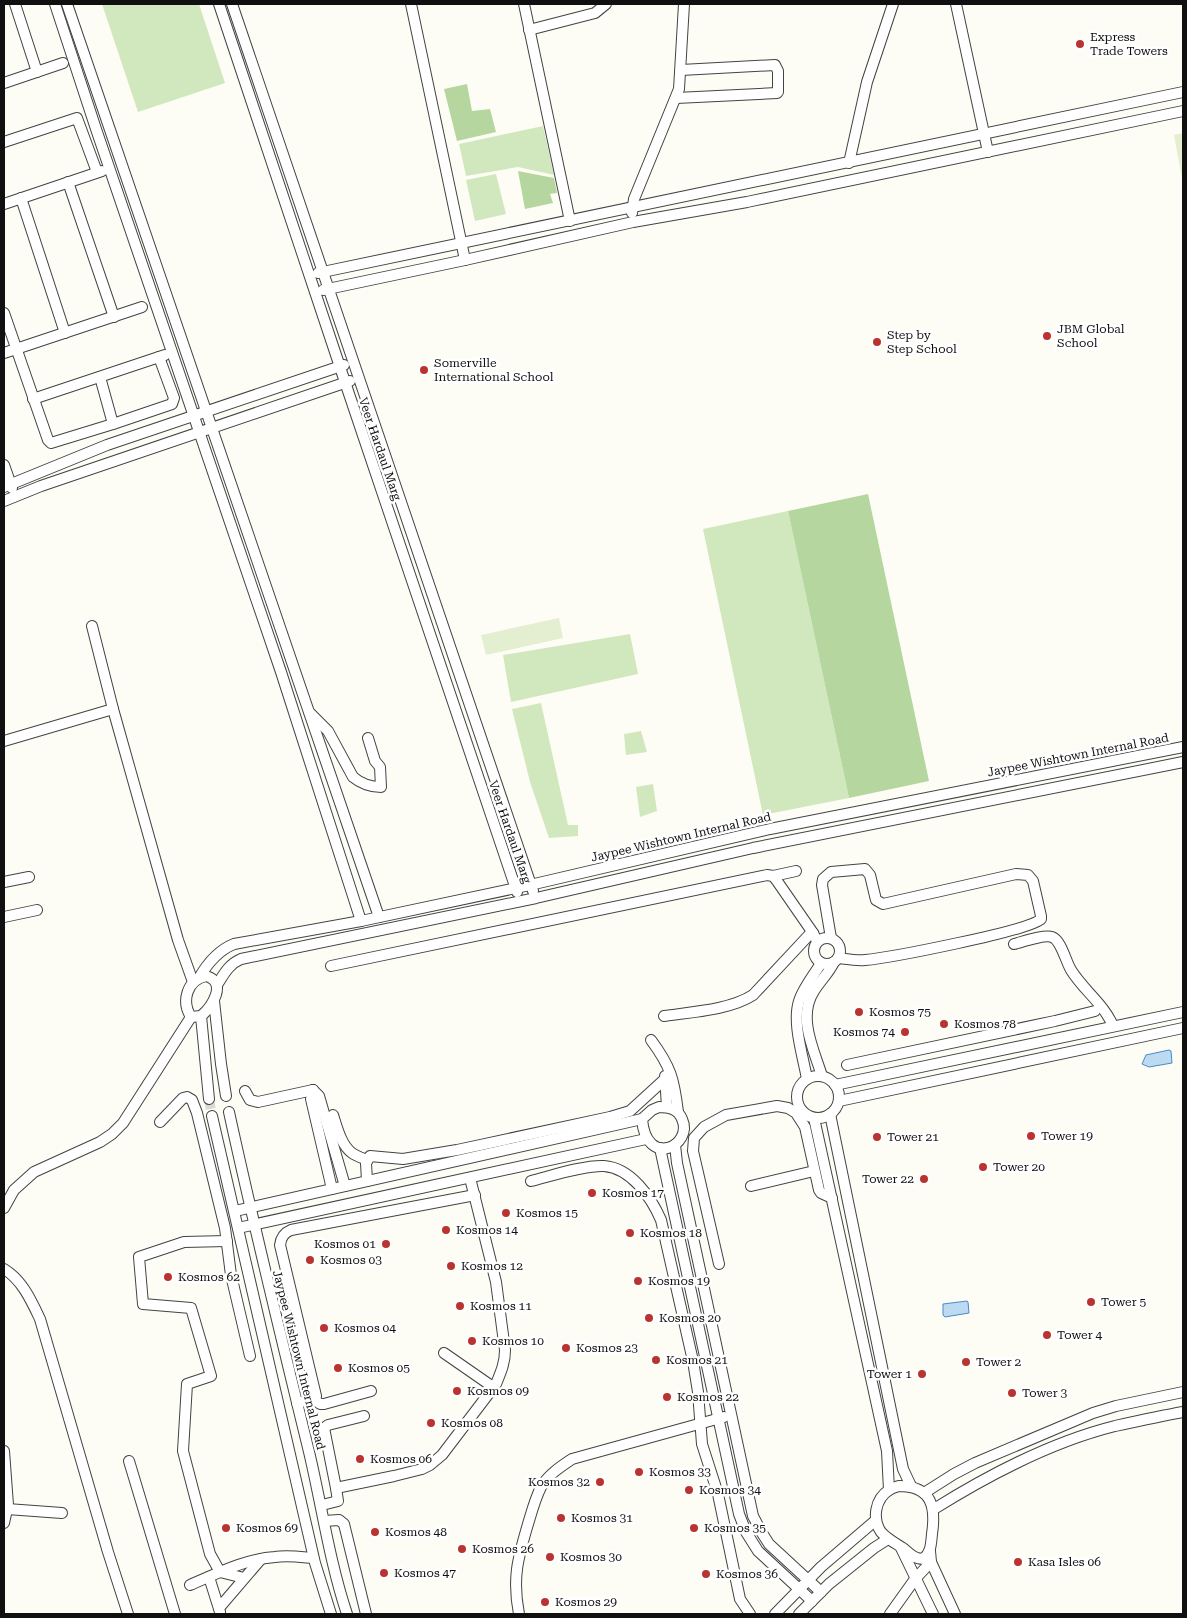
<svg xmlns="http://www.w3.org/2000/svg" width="1187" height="1618" font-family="'Roboto Serif',serif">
  <rect width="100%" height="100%" fill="#fefdf5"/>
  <g fill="#d1e8bf">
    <polygon points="102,4 199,4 225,83 138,112"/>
    <polygon points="543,126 554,175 518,167 466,176 459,144"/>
    <polygon points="496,174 506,214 475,221 466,180"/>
    <polygon points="788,511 849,798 763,815 703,529"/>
    <polygon points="630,634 638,674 511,702 503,655"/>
    <polygon points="541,703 568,825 578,825 578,836 549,838 530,782 512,709"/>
    <polygon points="641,731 647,752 626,755 624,734"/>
    <polygon points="653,784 657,811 640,817 636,787"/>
  </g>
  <g fill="#b5d79f">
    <polygon points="467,84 472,111 490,109 496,132 457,141 444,89"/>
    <polygon points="518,171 554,178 557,193 550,194 553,203 525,209"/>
    <polygon points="868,494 929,781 849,798 788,511"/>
  </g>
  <g fill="#e3efd0">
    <polygon points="1183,133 1183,184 1174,135"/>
    <polygon points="559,618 563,638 486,655 481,635"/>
  </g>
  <g fill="#bcdbf3" stroke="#488bc5">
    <polygon points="1169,1050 1171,1051 1172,1063 1149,1067 1142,1064 1146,1055"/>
    <polygon points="967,1301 968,1302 969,1313 945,1317 943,1315 943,1304"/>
  </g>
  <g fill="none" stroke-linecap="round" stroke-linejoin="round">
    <polyline stroke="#dad9d3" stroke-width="10" stroke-dasharray="10 5" stroke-linecap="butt" points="209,1099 212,1116"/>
    <g stroke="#434343" stroke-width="12">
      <g id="minor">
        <polyline points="15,4 37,72"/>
        <polyline points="55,4 96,129 281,672 361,921"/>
        <polyline points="67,4 379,917"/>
        <polyline points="219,4 345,382 517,892"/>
        <polyline points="232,4 533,891"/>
        <polyline points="411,4 465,260"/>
        <polyline points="524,4 570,221"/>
        <polyline points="956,4 988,152"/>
        <polyline points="529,30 595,13 606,4"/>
        <polyline points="4,83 63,63"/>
        <polyline points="676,98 777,93 778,92 778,71 775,65 681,70"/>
        <polyline points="4,142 77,118 97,172"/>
        <polyline points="849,163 867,82 893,4"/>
        <polyline points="68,182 114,317"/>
        <polyline points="21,198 65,333"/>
        <polyline points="4,204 102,171"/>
        <polyline points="632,213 634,199 679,89 684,4"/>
        <polyline points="318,273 1183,92"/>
        <polyline points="323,290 465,260 633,222 747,202 1183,111"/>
        <polyline points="4,313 48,440 51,443 113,424 172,404 174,398 159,357"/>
        <polyline points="4,353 142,307"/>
        <polyline points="100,377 113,424"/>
        <polyline points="33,399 165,355"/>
        <polyline points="4,465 12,488"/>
        <polyline points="4,487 107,445 344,365"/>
        <polyline points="4,501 41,486 350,381"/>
        <polyline points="92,626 113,709 178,940 193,982"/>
        <path d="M310 713 328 731 353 777C360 783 371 787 381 787L380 767 375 761 368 738"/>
        <polyline points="4,741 113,709"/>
        <polyline points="773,876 796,871"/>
        <polyline points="4,882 29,877"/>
        <polyline points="4,917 37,910"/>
        <circle cx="827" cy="951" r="13"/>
        <path d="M831 938 822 885 823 879 831 872 865 869 870 875 876 900 883 904 1016 874 1028 875 1033 881 1041 916V919C1029 931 888 958 865 960 856 961 847 959 838 958"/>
        <path d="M1014 944C1022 942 1045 934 1052 937 1061 940 1066 962 1071 970 1084 991 1104 1004 1113 1026"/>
        <polyline points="331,966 767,875 773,876 777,881 813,933"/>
        <path d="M206 976C228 982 212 1007 201 1016L191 1017C181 1001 187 980 206 976Z"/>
        <path d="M199 978C207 964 219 950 234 944L361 921 530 885 770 829 1183 747"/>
        <path d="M217 985C224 974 229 964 241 959L536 898 753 848 1183 762"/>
        <polyline points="214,1001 221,1064 226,1096"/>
        <polyline points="201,1016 209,1099"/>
        <path d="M664 1016C691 1012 730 1010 753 995L809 935 813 933 817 941"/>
        <path d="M651 1040C671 1067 674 1079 678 1112"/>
        <polyline points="847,1065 1055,1021 1095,1011"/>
        <polyline points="665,1076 667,1107"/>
        <path d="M822 1076C814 1050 797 1017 814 991 820 981 829 973 834 962"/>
        <circle cx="818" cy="1097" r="21"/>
        <path d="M807 1079C803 1056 792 1023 799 1001 803 988 814 975 821 963"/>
        <polyline points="835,1085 1183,1012"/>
        <polyline points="313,1090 319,1096 345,1186"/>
        <polyline points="313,1090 311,1099 332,1189"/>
        <polyline points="245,1091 250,1100 258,1102 313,1090"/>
        <polyline points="839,1101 1183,1028"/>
        <path d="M659 1107C669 1107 678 1109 682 1119 694 1146 646 1169 642 1119L652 1110Z"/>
        <path d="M229 1112C254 1227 282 1341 310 1456 322 1508 330 1563 347 1614"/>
        <polyline points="830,1114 903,1469 911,1486"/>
        <path d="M333 1115C337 1127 341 1145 352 1153 356 1156 362 1158 367 1160"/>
        <polyline points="212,1116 315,1563 331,1614"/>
        <polyline points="814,1118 887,1451 889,1490"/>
        <polyline points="160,1122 183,1098 187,1097 192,1100 197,1113 225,1228 231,1275 250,1356"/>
        <polyline points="675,1145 677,1163 753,1516 762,1533 769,1544 821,1592"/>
        <polyline points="660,1148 739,1514 746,1532 758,1551 812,1601"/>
        <polyline points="367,1181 366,1163 370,1156 403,1159 457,1150 610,1117 630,1111 665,1079"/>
        <path d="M531 1181C551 1176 584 1165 604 1166 631 1168 651 1197 661 1220L693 1361 698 1392 702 1444 718 1494 740 1599 750 1614"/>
        <polyline points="751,1186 814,1171"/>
        <polyline points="4,1208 14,1190 34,1172 100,1142 112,1134 123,1123 191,1017"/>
        <polyline points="235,1211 642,1119"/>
        <polyline points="238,1228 646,1139"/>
        <polyline points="227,1241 184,1242 139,1257 143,1304 191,1308 211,1376 187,1384 183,1451 210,1554 220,1572 244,1578"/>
        <polyline points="719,1264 693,1151 694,1138 704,1127 726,1115 777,1106 788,1108 796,1113 805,1127 819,1190 821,1193 832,1198"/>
        <path d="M4 1269C22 1280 31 1300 40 1319L108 1552 128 1614"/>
        <polyline points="444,1353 493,1387"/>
        <polyline points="314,1399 320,1404 324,1404 371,1391"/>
        <path d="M297 1403 314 1399 316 1396 280 1245C281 1237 284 1233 291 1230L475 1195"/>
        <path d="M364 1416 328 1425 324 1428 336 1488 394 1476 422 1469 430 1465 442 1455 496 1384C501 1372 505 1363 505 1350L496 1282 470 1178"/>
        <polyline points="4,1451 8,1505 4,1523"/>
        <polyline points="129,1461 175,1614"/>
        <path d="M899 1486C932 1486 936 1507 932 1534 931 1544 931 1553 923 1559 914 1559 909 1553 903 1548 895 1543 887 1539 881 1532 872 1519 875 1499 889 1490 892 1488 896 1487 899 1486Z"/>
        <polyline points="924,1493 954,1474 975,1463 1093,1413 1116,1406 1183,1392"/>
        <polyline points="322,1505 338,1501 336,1488"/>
        <polyline points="7,1509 62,1513"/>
        <path d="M934 1509C990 1474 1051 1442 1115 1426 1138 1421 1161 1416 1183 1412"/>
        <polyline points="324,1521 339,1520 344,1524 366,1614"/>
        <polyline points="901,1548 933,1614"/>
        <polyline points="930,1551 931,1562 955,1614"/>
        <polyline points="209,1577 220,1612"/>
        <path d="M190 1585C218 1573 245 1559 275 1557 287 1555 301 1557 313 1558"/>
        <polyline points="219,1608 261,1559"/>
        <path d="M519 1614C512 1578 518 1558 528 1524 532 1511 535 1499 541 1487 548 1475 560 1467 572 1459L724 1417"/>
        <polyline points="775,1614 821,1567 876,1520"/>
        <polyline points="799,1614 829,1584 874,1548 888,1539"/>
        <polyline points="890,1614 915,1579 931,1562"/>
      </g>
    </g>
    <use href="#minor" stroke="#fff" stroke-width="10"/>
  </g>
  <g fill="#b93330" stroke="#fff" stroke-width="2">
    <circle cx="1080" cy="44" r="5"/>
    <circle cx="1047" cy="336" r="5"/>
    <circle cx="877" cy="342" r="5"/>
    <circle cx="424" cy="370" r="5"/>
    <circle cx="859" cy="1012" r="5"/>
    <circle cx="944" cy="1024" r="5"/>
    <circle cx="905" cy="1032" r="5"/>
    <circle cx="1031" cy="1136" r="5"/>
    <circle cx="877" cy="1137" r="5"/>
    <circle cx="983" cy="1167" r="5"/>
    <circle cx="924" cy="1179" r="5"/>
    <circle cx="592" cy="1193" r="5"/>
    <circle cx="506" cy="1213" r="5"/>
    <circle cx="446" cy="1230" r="5"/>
    <circle cx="630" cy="1233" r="5"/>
    <circle cx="386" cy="1244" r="5"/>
    <circle cx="310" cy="1260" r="5"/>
    <circle cx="451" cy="1266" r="5"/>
    <circle cx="168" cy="1277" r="5"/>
    <circle cx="638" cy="1281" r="5"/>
    <circle cx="1091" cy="1302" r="5"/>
    <circle cx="460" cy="1306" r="5"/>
    <circle cx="649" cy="1318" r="5"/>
    <circle cx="324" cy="1328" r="5"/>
    <circle cx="1047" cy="1335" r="5"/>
    <circle cx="472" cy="1341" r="5"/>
    <circle cx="566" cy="1348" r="5"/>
    <circle cx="656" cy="1360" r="5"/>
    <circle cx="966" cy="1362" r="5"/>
    <circle cx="338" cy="1368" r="5"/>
    <circle cx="922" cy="1374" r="5"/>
    <circle cx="457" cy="1391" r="5"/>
    <circle cx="1012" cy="1393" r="5"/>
    <circle cx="667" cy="1397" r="5"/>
    <circle cx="431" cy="1423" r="5"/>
    <circle cx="360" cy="1459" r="5"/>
    <circle cx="639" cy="1472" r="5"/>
    <circle cx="600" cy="1482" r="5"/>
    <circle cx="689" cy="1490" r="5"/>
    <circle cx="561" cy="1518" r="5"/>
    <circle cx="226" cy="1528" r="5"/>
    <circle cx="694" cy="1528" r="5"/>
    <circle cx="375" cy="1532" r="5"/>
    <circle cx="462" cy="1549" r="5"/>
    <circle cx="550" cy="1557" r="5"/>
    <circle cx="1018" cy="1562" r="5"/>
    <circle cx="384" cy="1573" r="5"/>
    <circle cx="706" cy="1574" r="5"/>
    <circle cx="545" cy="1602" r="5"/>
  </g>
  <g text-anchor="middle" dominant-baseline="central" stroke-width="5" stroke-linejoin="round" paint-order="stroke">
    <g font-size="12" fill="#101010" stroke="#fff" text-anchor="start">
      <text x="1090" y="37">Express<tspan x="1090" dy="14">Trade Towers</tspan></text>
      <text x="1057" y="329">JBM Global<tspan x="1057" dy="14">School</tspan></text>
      <text x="887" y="335">Step by<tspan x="887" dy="14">Step School</tspan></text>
      <text x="434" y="363">Somerville<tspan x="434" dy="14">International School</tspan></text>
      <text x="869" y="1012">Kosmos 75</text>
      <text x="954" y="1024">Kosmos 78</text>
      <text x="895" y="1032" text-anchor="end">Kosmos 74</text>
      <text x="1041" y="1136">Tower 19</text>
      <text x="887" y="1137">Tower 21</text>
      <text x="993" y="1167">Tower 20</text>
      <text x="914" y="1179" text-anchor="end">Tower 22</text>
      <text x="602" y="1193">Kosmos 17</text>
      <text x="516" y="1213">Kosmos 15</text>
      <text x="456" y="1230">Kosmos 14</text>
      <text x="640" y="1233">Kosmos 18</text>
      <text x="376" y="1244" text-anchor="end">Kosmos 01</text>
      <text x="320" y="1260">Kosmos 03</text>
      <text x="461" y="1266">Kosmos 12</text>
      <text x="178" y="1277">Kosmos 62</text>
      <text x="648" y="1281">Kosmos 19</text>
      <text x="1101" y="1302">Tower 5</text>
      <text x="470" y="1306">Kosmos 11</text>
      <text x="659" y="1318">Kosmos 20</text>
      <text x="334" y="1328">Kosmos 04</text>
      <text x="1057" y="1335">Tower 4</text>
      <text x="482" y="1341">Kosmos 10</text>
      <text x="576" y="1348">Kosmos 23</text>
      <text x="666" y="1360">Kosmos 21</text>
      <text x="976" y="1362">Tower 2</text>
      <text x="348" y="1368">Kosmos 05</text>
      <text x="912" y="1374" text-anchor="end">Tower 1</text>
      <text x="467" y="1391">Kosmos 09</text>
      <text x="1022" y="1393">Tower 3</text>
      <text x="677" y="1397">Kosmos 22</text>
      <text x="441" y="1423">Kosmos 08</text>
      <text x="370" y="1459">Kosmos 06</text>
      <text x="649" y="1472">Kosmos 33</text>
      <text x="590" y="1482" text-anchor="end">Kosmos 32</text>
      <text x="699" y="1490">Kosmos 34</text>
      <text x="571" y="1518">Kosmos 31</text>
      <text x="236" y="1528">Kosmos 69</text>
      <text x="704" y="1528">Kosmos 35</text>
      <text x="385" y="1532">Kosmos 48</text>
      <text x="472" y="1549">Kosmos 26</text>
      <text x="560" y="1557">Kosmos 30</text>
      <text x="1028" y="1562">Kasa Isles 06</text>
      <text x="394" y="1573">Kosmos 47</text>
      <text x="716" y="1574">Kosmos 36</text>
      <text x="555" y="1602">Kosmos 29</text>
    </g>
    <g font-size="12" fill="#101010" stroke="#fff">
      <text transform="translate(380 449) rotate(71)">Veer Hardaul Marg</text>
      <text transform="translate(1078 755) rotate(-11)">Jaypee Wishtown Internal Road</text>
      <text transform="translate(510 832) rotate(71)">Veer Hardaul Marg</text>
      <text transform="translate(681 837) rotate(-13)">Jaypee Wishtown Internal Road</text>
      <text transform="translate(299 1360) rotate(76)">Jaypee Wishtown Internal Road</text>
    </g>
  </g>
  <rect width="1187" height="1618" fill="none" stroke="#101010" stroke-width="10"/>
</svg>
